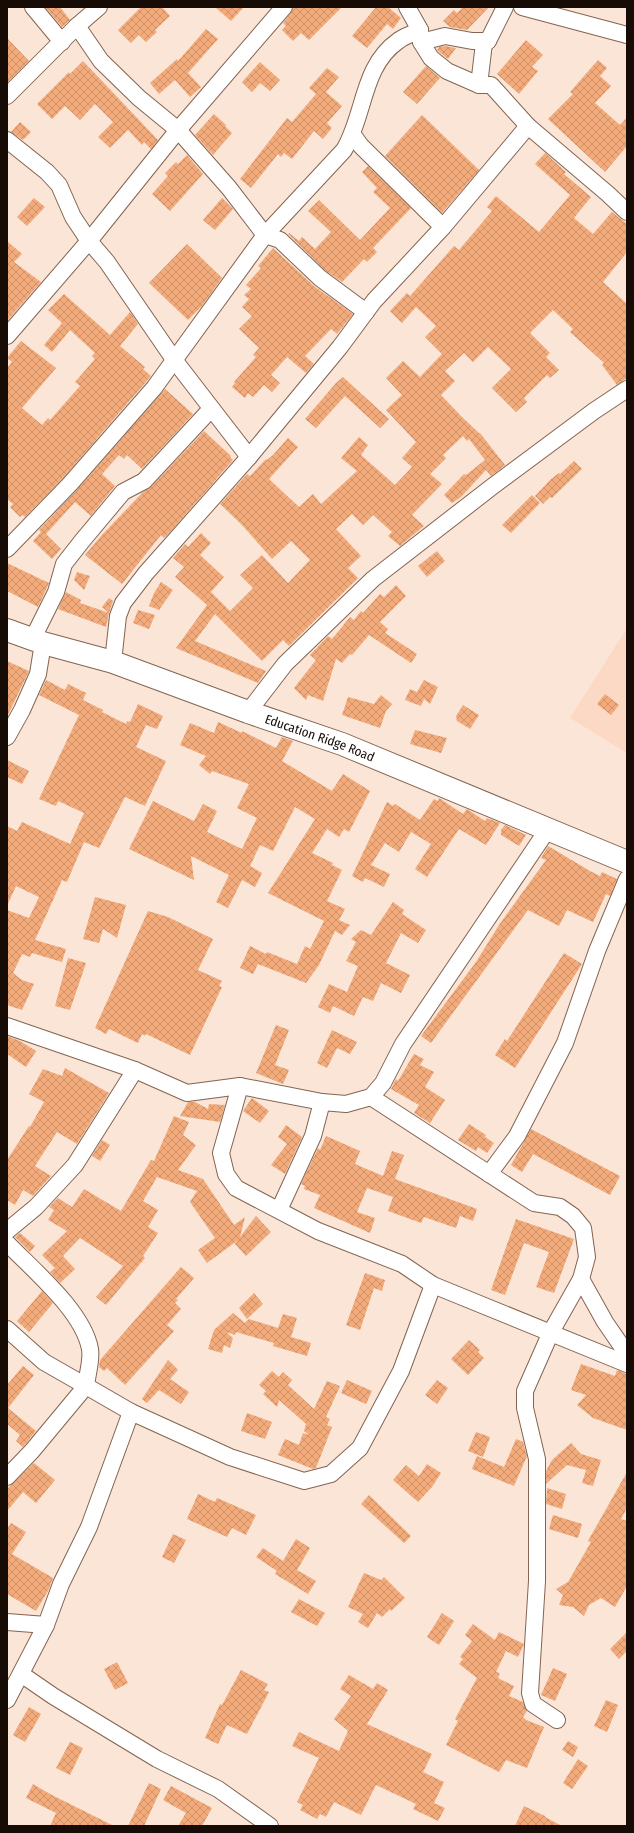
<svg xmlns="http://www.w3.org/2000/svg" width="634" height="1833" font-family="'Fira Sans Condensed',sans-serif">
  <defs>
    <pattern id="building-cross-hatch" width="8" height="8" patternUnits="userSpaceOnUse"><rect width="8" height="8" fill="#f4ab7b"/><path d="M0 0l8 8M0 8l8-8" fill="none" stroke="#d09269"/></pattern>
  </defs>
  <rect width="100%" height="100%" fill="#fbe5d7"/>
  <polygon fill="#fcd9c4" points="627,628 627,753 570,718"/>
  <g fill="url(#building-cross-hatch)">
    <polygon points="45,7 60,7 70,20 62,27"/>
    <polygon points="141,7 162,7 170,16 155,30 157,32 146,42 139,35 131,43 118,30"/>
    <polygon points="215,7 244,7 231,21"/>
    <polygon points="293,7 342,7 309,40 301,33 293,41 282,30 286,26 283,23 291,13"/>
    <polygon points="376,7 388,7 401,18 393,29 387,24 367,48 352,36"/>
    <polygon points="463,7 489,7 467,30 450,27 443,21 454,10 457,13"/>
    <polygon points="206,29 218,39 188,73 201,87 190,97 175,80 159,94 150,83 177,59 178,61"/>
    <polygon points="7,38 29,61 7,83"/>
    <polygon points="526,40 543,55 532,67 538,71 519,94 497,74"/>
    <polygon points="445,46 456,48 448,59 437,50 439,47"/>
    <polygon points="598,60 607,68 600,76 611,86 595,103 620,125 627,117 627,146 605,172 548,119 573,94 570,92"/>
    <polygon points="83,61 158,140 151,149 144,142 142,145 128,130 110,148 98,137 113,122 95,104 80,120 65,106 52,119 37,104 69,72 70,74"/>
    <polygon points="260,62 280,80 270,91 260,83 252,92 242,82"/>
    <polygon points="426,66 440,78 417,104 403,92"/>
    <polygon points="327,68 339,77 326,92 342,106 327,123 332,128 323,139 314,131 292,159 284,153 281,157 278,154 251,188 240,179 287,118 292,122 316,94 309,88"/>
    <polygon points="214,114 226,125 225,126 232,133 213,155 195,135"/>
    <polygon points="422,115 479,170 442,213 385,156"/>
    <polygon points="20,122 31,132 23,140 11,132"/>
    <polygon points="545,153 566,172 564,174 591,197 574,218 593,234 612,212 627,224 627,252 603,282 627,304 627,378 617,385 602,365 604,363 570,332 573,329 553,310 530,333 550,353 546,357 559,370 550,378 547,375 524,398 527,402 516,412 492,388 511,369 488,347 473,362 464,353 445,371 455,381 441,395 462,417 479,433 480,433 505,465 491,476 486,470 461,497 452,503 444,495 464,474 466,475 485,460 469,439 467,441 463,436 443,455 446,458 430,474 442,484 412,515 424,526 400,546 388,536 392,532 373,515 363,525 352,514 336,529 361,556 348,568 358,578 289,646 283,640 262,661 215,614 195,641 266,671 258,683 176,648 207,605 175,577 184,567 173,558 185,544 188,547 201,533 211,543 200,555 224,577 211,592 230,611 253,588 240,575 262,555 288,583 310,560 291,541 272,559 242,525 220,504 247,474 250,476 266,459 267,460 273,455 288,438 298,447 269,479 299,507 313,494 321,504 357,471 341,458 359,437 368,445 361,455 395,485 412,467 402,458 416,442 386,410 402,395 386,378 403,361 420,377 442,354 425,337 436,326 416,307 402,323 390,311 407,293 410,296 454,246 459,250 492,211 487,207 496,196 539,232 570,195 535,164"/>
    <polygon points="187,155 203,174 170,211 152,194 168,176 165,173 176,162 178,164"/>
    <polygon points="368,166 411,208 373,248 377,252 367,262 364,259 342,282 326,271 288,234 289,233 299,241 302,237 315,249 331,232 308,211 319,200 360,240 390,208 373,192 377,188 362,172"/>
    <polygon points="34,198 45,207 27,226 17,217"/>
    <polygon points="222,198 233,209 215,230 203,220"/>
    <polygon points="7,241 22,254 14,262 41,282 7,321"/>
    <polygon points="187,244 222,278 202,306 188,320 149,283"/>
    <polygon points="273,248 314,286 353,314 337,334 331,329 305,356 314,364 306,373 287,357 271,375 280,383 272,392 264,385 253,397 248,393 245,398 232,387 235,383 234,382 256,357 253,355 259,348 239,329 252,316 242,307 249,299 244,295 251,289 246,285 261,268 258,266"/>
    <polygon points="64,294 110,335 130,312 138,324 120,346 145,367 143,369 151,376 63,478 25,517 22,515 20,517 10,507 13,504 7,499 7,368 12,362 7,358 21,341 56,368 22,408 42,425 48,418 50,420 80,386 75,382 95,359 92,356 95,353 70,330 52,352 44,345 62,323 48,310"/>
    <polygon points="343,377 389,419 380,428 345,396 316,428 305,419 336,383"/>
    <polygon points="165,389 193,414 142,469 127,455 124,459 119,455 102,474 115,486 93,513 91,516 75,502 46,534 61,549 52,559 33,541 41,532 39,530 77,490"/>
    <polygon points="204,431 231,456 230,457 233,460 172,530 164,538 161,535 122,584 85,555 101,536 143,492 151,487"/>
    <polygon points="574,461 582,469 552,498 550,497 543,504 535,496 551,479 559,473 560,474"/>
    <polygon points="532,495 540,503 511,533 502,525"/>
    <polygon points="437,551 445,561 427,577 418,566"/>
    <polygon points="7,563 49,583 38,607 7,591"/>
    <polygon points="77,572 90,576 84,590 74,580"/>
    <polygon points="161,582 173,590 159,610 149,606 154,593"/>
    <polygon points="396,585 406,596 380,622 388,629 385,633 417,654 411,663 369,635 352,655 350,654 342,663 336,659 323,701 308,695 306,700 294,688 316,660 310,655 328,636 332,639 350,617 354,620 361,611 363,613 380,594 384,597"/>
    <polygon points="66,592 81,600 80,603 109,613 106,627 58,609"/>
    <polygon points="109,598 113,601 109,613 102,607"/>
    <polygon points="138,610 155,615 149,629 133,623"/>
    <polygon points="7,661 29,671 7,717"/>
    <polygon points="46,680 65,690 68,684 86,693 83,700 103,710 102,712 126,724 127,721 130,722 138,704 163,716 157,729 146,725 136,747 166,761 145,806 125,797 99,848 84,842 67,882 62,880 35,940 66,949 62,962 32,953 30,957 22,954 13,973 22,980 34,984 22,1010 7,1005 7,910 29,918 39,897 16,886 7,906 7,826 17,831 22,822 70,844 84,813 58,801 56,806 39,799 79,715 39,695"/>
    <polygon points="424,680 438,687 430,704 424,699 421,706 405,700 410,689 417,692"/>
    <polygon points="605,694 619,705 611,715 597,704"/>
    <polygon points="381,695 392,704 386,711 380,728 342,715 348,697 374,704"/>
    <polygon points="463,705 479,715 470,729 457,721 456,716"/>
    <polygon points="218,722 242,733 242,731 276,748 282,737 293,741 282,761 332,791 343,774 370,791 349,832 344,829 339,837 327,829 312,853 333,863 332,865 342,870 327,901 345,909 339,920 350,925 342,935 335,931 319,965 306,983 258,964 253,974 240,968 250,946 266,954 267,952 297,964 305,946 310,949 324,921 268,893 315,819 295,807 273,851 260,845 250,866 262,873 255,887 242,880 228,908 216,902 229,875 191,856 194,880 129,849 153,801 194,821 203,804 217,811 207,832 242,849 257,818 237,808 249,784 212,771 210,774 199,765 206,756 180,745 190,723 214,733"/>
    <polygon points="415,730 447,738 441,753 410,744"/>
    <polygon points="7,760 29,771 22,784 7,777"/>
    <polygon points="439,798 463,814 467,809 485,821 487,818 500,823 486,845 459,829 427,877 415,869 431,844 411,832 399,852 385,843 371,865 390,874 384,887 365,878 363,882 352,876 387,802 393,806 395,804 420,820 434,799 438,801"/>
    <polygon points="505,825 526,835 519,846 501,835 501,830"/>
    <polygon points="548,846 590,871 600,876 602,872 617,879 610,896 606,894 593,922 567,910 559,926 528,910 431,1043 421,1036 476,962 499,925 546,860 541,858"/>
    <polygon points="95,897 126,905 117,938 103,929 99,943 83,939"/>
    <polygon points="393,902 404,910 402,914 426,930 418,943 401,933 386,963 410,975 401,993 381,983 373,1001 363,997 354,1016 333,1006 330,1013 318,1007 329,984 347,992 358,966 346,961 356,942 351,939 361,930 371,935"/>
    <polygon points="148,911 168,917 213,939 198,970 222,981 219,986 222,987 190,1055 146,1034 145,1036 142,1034 138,1043 109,1029 106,1034 95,1028"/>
    <polygon points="564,953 582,964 515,1068 495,1055 505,1039 507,1041"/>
    <polygon points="68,958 86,963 70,1010 55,1006"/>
    <polygon points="276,1025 289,1030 275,1065 289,1070 283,1084 256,1073"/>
    <polygon points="332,1030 357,1042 350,1054 337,1048 327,1068 317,1063"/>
    <polygon points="7,1036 20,1041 36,1051 26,1067 7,1054"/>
    <polygon points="414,1054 424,1059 420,1065 434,1072 425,1087 445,1100 430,1123 414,1113 419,1105 391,1089 396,1079 398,1081"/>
    <polygon points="65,1068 109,1093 77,1144 57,1132 35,1166 51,1176 33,1196 23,1190 15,1205 7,1200 7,1160 29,1126 30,1127 44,1102 29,1094 43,1069 62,1076"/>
    <polygon points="252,1098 269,1111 260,1123 243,1111"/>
    <polygon points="188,1102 195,1102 208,1109 209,1104 225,1105 220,1122 180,1116"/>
    <polygon points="174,1116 189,1122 183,1135 196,1145 178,1170 203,1179 234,1225 245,1217 240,1237 256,1216 271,1232 246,1256 235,1244 237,1241 207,1263 198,1250 215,1238 190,1202 197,1191 157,1177 143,1201 158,1210 148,1227 158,1233 143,1256 145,1258 106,1305 96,1297 123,1266 80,1238 63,1256 75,1269 60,1283 50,1272 55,1268 42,1255 67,1231 48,1220 54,1210 49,1207 58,1198 72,1207 84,1189 121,1211 151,1160 154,1161"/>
    <polygon points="469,1124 486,1135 485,1137 494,1143 487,1153 478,1147 476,1151 458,1140"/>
    <polygon points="286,1125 302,1137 285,1174 271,1165 287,1144 278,1137"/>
    <polygon points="531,1129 620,1176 610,1195 533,1154 522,1172 511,1165"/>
    <polygon points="326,1136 360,1151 355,1164 383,1176 392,1151 404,1155 395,1179 477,1209 473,1221 460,1216 456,1228 424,1217 421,1223 388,1211 393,1197 367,1188 357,1212 375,1218 370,1233 314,1208 320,1195 304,1189 305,1186 301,1184 318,1148 320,1150"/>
    <polygon points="102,1140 110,1145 100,1161 92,1156"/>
    <polygon points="516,1219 574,1239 554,1293 536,1287 549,1252 524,1243 505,1295 491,1290"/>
    <polygon points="20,1233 35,1246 30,1252 15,1237"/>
    <polygon points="181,1267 194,1278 176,1299 178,1300 175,1303 181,1309 167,1325 174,1331 125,1385 107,1368 104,1371 99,1367 100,1360"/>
    <polygon points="365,1273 385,1280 382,1291 374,1288 360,1330 346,1325"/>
    <polygon points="42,1291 53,1303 29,1332 17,1321"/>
    <polygon points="254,1293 263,1304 247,1319 239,1308"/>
    <polygon points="233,1313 245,1323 249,1319 278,1328 283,1314 297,1318 291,1337 311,1343 307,1356 273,1346 274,1343 236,1332 235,1335 226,1332 233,1338 230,1348 224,1345 222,1353 208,1349 214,1330"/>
    <polygon points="469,1340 480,1350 478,1352 484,1358 468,1375 451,1359"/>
    <polygon points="168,1360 178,1370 170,1379 189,1392 181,1404 159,1390 147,1403 142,1399"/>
    <polygon points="581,1364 615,1376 617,1370 627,1374 627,1430 593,1418 577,1405 586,1395 571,1390"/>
    <polygon points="23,1366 34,1375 8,1408 36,1431 23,1447 16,1441 20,1435 7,1424 7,1385"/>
    <polygon points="272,1371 279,1377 283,1372 292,1380 288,1385 314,1409 327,1381 340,1386 326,1417 330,1419 327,1425 332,1427 316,1468 313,1469 278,1455 285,1439 299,1445 303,1433 309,1435 304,1431 306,1424 279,1400 277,1407 263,1394 266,1391 259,1385"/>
    <polygon points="347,1380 372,1391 366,1404 341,1393"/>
    <polygon points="437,1380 448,1388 437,1404 425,1395"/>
    <polygon points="247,1413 272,1422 265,1439 241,1431"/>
    <polygon points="476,1432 490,1437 483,1457 468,1451"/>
    <polygon points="516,1439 523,1442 527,1456 514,1486 472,1469 477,1456 504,1467"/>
    <polygon points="571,1443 581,1454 601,1460 593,1486 582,1483 586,1470 567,1465 546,1484 546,1471 552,1460"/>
    <polygon points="34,1463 55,1480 36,1503 23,1492 7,1511 7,1489"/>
    <polygon points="427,1464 441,1473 432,1487 418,1502 393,1480 406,1465 419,1476"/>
    <polygon points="627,1472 627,1508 621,1519 627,1521 627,1586 615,1607 601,1598 589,1605 584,1616 573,1607 559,1605 563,1595 556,1589 568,1582 591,1542 588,1541"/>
    <polygon points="547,1488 566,1494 562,1509 546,1504"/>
    <polygon points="198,1494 215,1502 217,1498 256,1515 246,1535 232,1528 227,1537 187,1519"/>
    <polygon points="369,1495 411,1536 404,1543 361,1504"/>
    <polygon points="553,1515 582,1524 578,1538 549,1529"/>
    <polygon points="11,1523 26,1532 12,1554 53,1578 49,1589 36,1611 7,1594 7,1529"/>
    <polygon points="173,1534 186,1540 174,1563 162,1557"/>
    <polygon points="296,1539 310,1548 297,1570 316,1581 308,1594 275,1574 277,1571 256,1557 263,1548 283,1561"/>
    <polygon points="364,1573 381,1580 384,1577 405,1598 391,1611 390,1609 382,1617 377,1613 368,1628 358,1622 363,1614 348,1607"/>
    <polygon points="299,1599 325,1613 317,1626 291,1612"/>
    <polygon points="442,1613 454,1621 439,1645 427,1637"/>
    <polygon points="473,1624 495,1640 499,1632 524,1644 518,1657 506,1651 496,1672 500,1673 498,1678 514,1686 509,1696 523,1702 527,1711 523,1717 526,1720 544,1727 527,1768 506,1760 499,1772 446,1745 458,1721 455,1719 477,1678 459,1664 463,1659 460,1657 472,1641 465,1635"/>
    <polygon points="627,1632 627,1651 619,1659 610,1649"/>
    <polygon points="117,1662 128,1683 115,1690 104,1669"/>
    <polygon points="553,1668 567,1674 555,1701 541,1695"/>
    <polygon points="241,1670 268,1684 264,1690 269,1692 247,1734 227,1725 218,1744 205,1738 220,1704 222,1705"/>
    <polygon points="349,1675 373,1689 377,1683 388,1690 367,1724 432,1754 423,1772 444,1782 434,1803 445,1808 438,1821 413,1809 416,1804 376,1785 361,1815 334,1802 326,1817 320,1814 317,1819 300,1810 303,1805 297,1802 319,1758 292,1746 299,1732 339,1751 348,1731 334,1719 351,1696 340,1689"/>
    <polygon points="606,1700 618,1705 607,1732 594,1726"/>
    <polygon points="29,1707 41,1714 25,1742 13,1735"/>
    <polygon points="568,1741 578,1747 573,1757 562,1750"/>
    <polygon points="70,1742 83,1748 70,1775 56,1768"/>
    <polygon points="578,1759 588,1766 572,1789 563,1783"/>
    <polygon points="149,1783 161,1789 144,1826 128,1826"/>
    <polygon points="33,1784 50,1794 114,1826 50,1826 56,1813 26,1798"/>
    <polygon points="171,1786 212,1808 202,1826 178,1826 186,1813 163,1800"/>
    <polygon points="524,1806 545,1816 545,1817 562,1826 515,1826"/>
  </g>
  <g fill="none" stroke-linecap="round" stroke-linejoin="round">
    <g stroke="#836450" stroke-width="18">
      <g id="street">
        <polyline points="33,7 62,42"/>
        <polyline points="407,7 420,30"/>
        <polyline points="522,7 627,35"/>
        <polyline points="77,26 101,61 139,98 178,130 229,188 265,235 280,240 320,278 366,312"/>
        <polyline points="421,42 431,58 447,71 479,85 491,85 528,126 608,194 627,212"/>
        <polyline points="479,85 484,43 488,41 505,7"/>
        <polyline points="7,96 77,26 99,7"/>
        <polyline points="353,135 361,146 443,227"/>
        <polyline points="7,140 47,172 59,185 73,217 89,241 107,262 175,361 249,457"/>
        <polyline points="7,336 89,241 178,130 284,7"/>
        <path d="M7 549 70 484 154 388 265 235 344 150C365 115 362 66 398 41 404 36 413 34 420 30L421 42 445 36 472 41H488"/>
        <polyline points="33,638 56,592 64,564 82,541 123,492 144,481 211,409"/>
        <polyline points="113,662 118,616 123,603 146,573 249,457 340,347 374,301 443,227 528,126"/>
        <polyline points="248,712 285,664 373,579 493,486 594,411 627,389"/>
        <polyline points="7,737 22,710 38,674 43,643"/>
        <polyline points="7,1026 135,1070 187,1093 240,1086 322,1102 346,1104 371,1097 383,1083 403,1044 548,829"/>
        <polyline points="240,1086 221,1153 226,1174 236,1188 318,1231 402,1264 433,1285 627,1364"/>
        <polyline points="371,1097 534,1203 560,1207 573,1216 583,1228 587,1257 581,1279 551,1332 525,1391 525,1408 537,1459 537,1581 530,1693 533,1704 557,1720"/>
        <polyline points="489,1174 517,1136 565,1043 597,951 627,879"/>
        <polyline points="279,1210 313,1136 322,1102"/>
        <polyline points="7,1231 36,1207 75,1165 135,1070"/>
        <path d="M7 1243C33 1270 83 1311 90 1349 92 1360 87 1375 86 1386L131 1412"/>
        <polyline points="581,1279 605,1322 627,1354"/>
        <polyline points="7,1329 44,1362 86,1386 32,1451 7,1477"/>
        <polyline points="7,1622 46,1625"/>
        <polyline points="21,1674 53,1696 157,1759 218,1789 270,1826"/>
        <polyline points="7,1700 46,1625 61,1584 89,1527 131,1412 230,1457 304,1481 331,1474 360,1448 401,1371 433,1285"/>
      </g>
    </g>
    <g stroke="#836450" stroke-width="24">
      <g id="secondary">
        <path id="s1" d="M7 630 43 643 113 662 248 712 342 744 627 862"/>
      </g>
    </g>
    <use href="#street" stroke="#fff" stroke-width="16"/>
    <use href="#secondary" stroke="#fff" stroke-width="22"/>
  </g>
  <g text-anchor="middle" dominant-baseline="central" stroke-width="4" stroke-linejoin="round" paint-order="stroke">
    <g font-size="13" fill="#170b05" stroke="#fbe5d7">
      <text stroke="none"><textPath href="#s1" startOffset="331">Education Ridge Road</textPath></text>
    </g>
  </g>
  <rect width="634" height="1833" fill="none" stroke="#170b05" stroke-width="16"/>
</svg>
